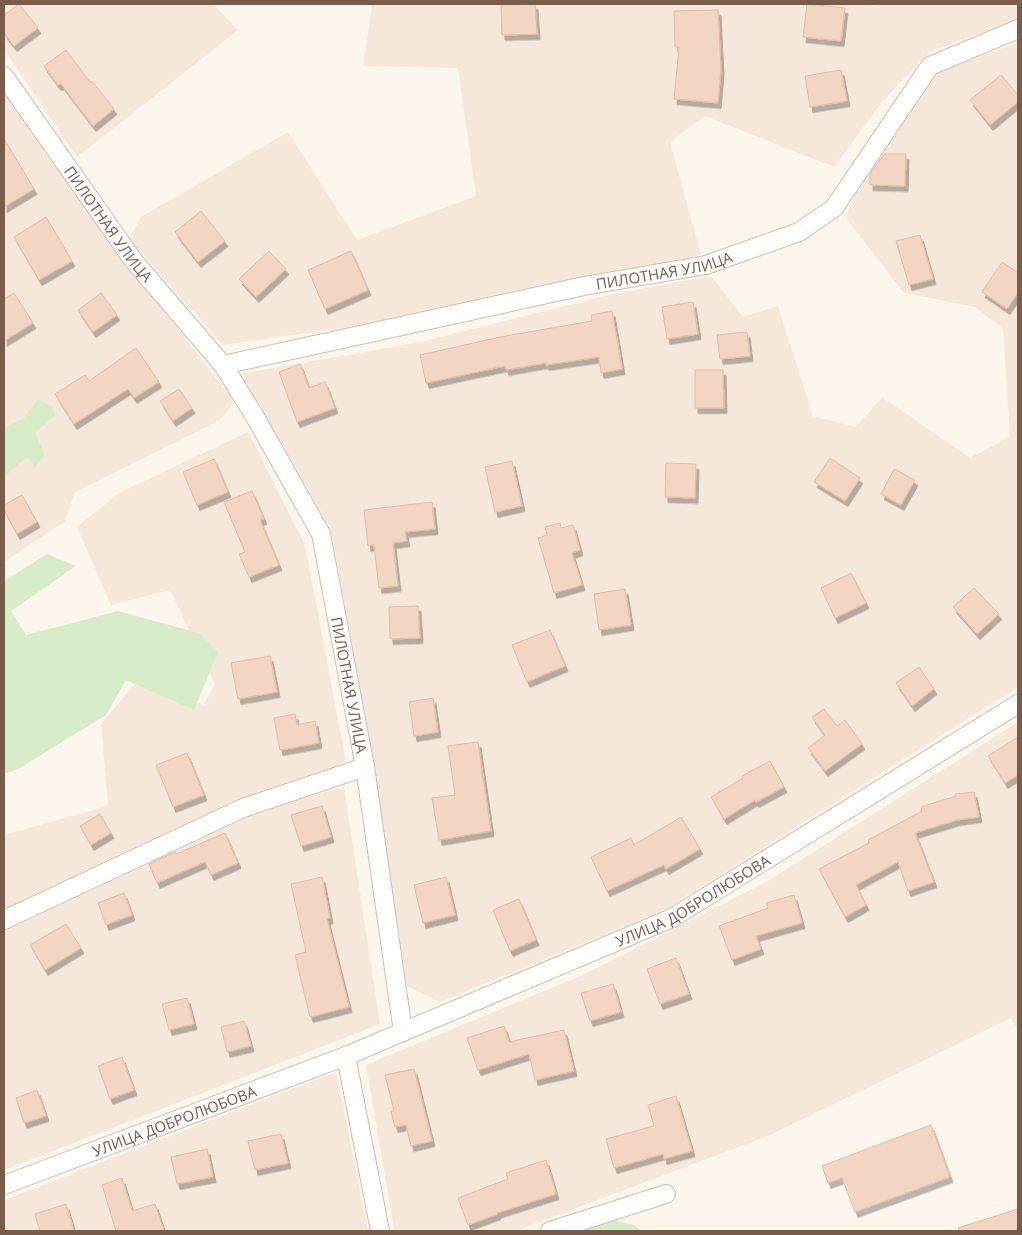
<svg xmlns="http://www.w3.org/2000/svg" width="1022" height="1235" font-family="'Open Sans',sans-serif">
  <defs>
    <filter id="shadow"><feDropShadow dx="3" dy="5.5" stdDeviation="0" flood-color="#0004"/></filter>
  </defs>
  <rect width="100%" height="100%" fill="#fdf6ec"/>
  <g fill="#f5e8da">
    <polygon points="4,4 213,4 238,30 77,157 4,49"/>
    <polygon points="372,4 871,4 872,7 884,4 1018,4 1018,19 929,52 881,103 834,167 705,116 670,142 701,255 404,319 223,345 129,239 141,217 288,132 357,240 476,196 458,68 363,66"/>
    <polygon points="1018,43 1018,687 664,910 440,1002 407,986 360,693 331,529 240,374 421,342 613,294 711,276 743,317 778,306 813,416 856,427 882,397 970,458 1010,437 1003,329 975,307 904,293 846,218 863,174 935,71"/>
    <polygon points="4,91 196,353 234,402 220,420 75,492 65,521 4,562"/>
    <polygon points="248,432 305,545 346,762 64,884 4,913 4,835 108,806 101,724 142,676 204,705 215,684 170,590 111,605 77,527 119,493"/>
    <polygon points="1018,722 1018,1032 1011,1018 768,1136 515,1231 406,1231 394,1229 366,1065 585,974 768,881"/>
    <polygon points="344,787 380,1024 4,1170 4,927 244,815"/>
    <polygon points="336,1072 368,1231 4,1231 4,1200"/>
  </g>
  <g fill="#d8ecc9">
    <polygon points="38,399 52,406 55,415 35,433 45,455 35,467 28,456 4,477 4,428 24,418"/>
    <polygon points="47,554 76,566 11,611 26,635 118,611 199,633 218,652 194,710 126,680 106,715 18,769 4,774 4,581"/>
    <polygon points="613,1220 634,1225 642,1231 581,1231"/>
  </g>
  <g fill="#f3d5c3" stroke="#e6bba3" filter="url(#shadow)">
    <polygon points="19,4 38,28 14,46 4,33 4,15"/>
    <polygon points="535,4 537,34 502,35 501,5"/>
    <polygon points="807,4 845,8 841,41 803,37"/>
    <polygon points="718,10 721,70 718,103 674,99 679,47 675,47 674,11"/>
    <polygon points="66,50 90,82 92,81 114,109 93,126 61,84 58,85 44,66"/>
    <polygon points="841,70 847,101 810,107 805,76"/>
    <polygon points="1001,75 1018,95 1018,102 990,125 970,100"/>
    <polygon points="4,139 34,189 4,207"/>
    <polygon points="884,154 906,154 905,186 870,185 870,174"/>
    <polygon points="201,211 225,241 198,262 175,232"/>
    <polygon points="46,217 72,261 39,280 14,237"/>
    <polygon points="920,235 933,279 909,285 896,241"/>
    <polygon points="269,251 286,269 256,297 239,279"/>
    <polygon points="351,251 368,290 325,309 308,270"/>
    <polygon points="1002,262 1018,273 1018,293 1007,309 982,292"/>
    <polygon points="14,293 33,323 4,341 4,299"/>
    <polygon points="101,293 117,315 93,332 78,310"/>
    <polygon points="693,302 698,334 667,339 662,307"/>
    <polygon points="612,311 622,369 601,373 599,357 546,365 545,363 506,370 505,366 426,383 420,355 500,337 592,321 591,315"/>
    <polygon points="747,332 750,356 720,359 717,335"/>
    <polygon points="136,348 159,382 134,398 128,389 74,424 55,394 85,375 89,381"/>
    <polygon points="300,364 309,388 325,382 335,408 297,422 279,372"/>
    <polygon points="695,370 723,370 724,408 695,408"/>
    <polygon points="179,389 192,408 173,421 160,401"/>
    <polygon points="830,458 860,478 845,501 814,482"/>
    <polygon points="214,459 228,492 197,505 183,472"/>
    <polygon points="512,461 522,506 495,512 485,467"/>
    <polygon points="666,463 696,464 695,498 665,497"/>
    <polygon points="894,469 915,480 901,505 881,494"/>
    <polygon points="252,491 264,519 260,520 279,565 249,577 239,554 245,552 224,502"/>
    <polygon points="22,495 37,522 17,534 4,510 4,505"/>
    <polygon points="432,502 435,529 405,532 407,541 393,543 398,586 379,588 374,545 368,546 364,510"/>
    <polygon points="560,523 561,528 573,525 580,550 572,553 582,585 554,593 538,538 547,535 545,527"/>
    <polygon points="851,573 866,603 835,618 821,588"/>
    <polygon points="974,588 999,614 977,634 953,607"/>
    <polygon points="625,589 631,625 599,630 594,594"/>
    <polygon points="418,606 420,638 390,639 389,607"/>
    <polygon points="550,630 565,666 527,682 512,645"/>
    <polygon points="270,656 277,692 238,699 231,663"/>
    <polygon points="919,667 934,689 912,706 896,683"/>
    <polygon points="433,698 438,732 414,736 409,702"/>
    <polygon points="824,709 837,726 845,720 862,744 825,771 808,748 825,735 812,717"/>
    <polygon points="295,714 297,725 315,721 319,743 280,750 274,718"/>
    <polygon points="1018,737 1018,775 1005,783 988,756"/>
    <polygon points="478,742 491,831 439,840 432,798 455,795 448,746"/>
    <polygon points="187,753 204,795 173,807 156,765"/>
    <polygon points="770,761 784,787 756,802 755,800 724,819 711,797 743,778 742,776"/>
    <polygon points="974,792 979,817 957,820 915,833 934,882 908,891 898,862 856,885 866,905 845,917 819,869 869,843 868,840 922,811 921,807 956,796 955,794"/>
    <polygon points="322,806 331,837 301,846 291,815"/>
    <polygon points="100,814 111,833 91,845 80,826"/>
    <polygon points="681,817 700,849 666,869 664,865 607,891 591,857 631,838 634,845"/>
    <polygon points="225,833 238,863 211,875 205,862 157,883 149,864 175,852 176,854"/>
    <polygon points="322,877 330,918 327,919 349,1007 310,1017 295,955 306,952 291,884"/>
    <polygon points="446,877 455,915 423,923 414,885"/>
    <polygon points="124,893 132,915 106,925 98,903"/>
    <polygon points="794,895 802,923 756,936 761,949 732,960 719,926 768,908 766,903"/>
    <polygon points="519,899 536,940 510,951 493,910"/>
    <polygon points="66,924 81,948 45,970 30,945"/>
    <polygon points="676,958 689,994 660,1004 647,969"/>
    <polygon points="613,984 621,1012 590,1021 581,993"/>
    <polygon points="187,998 194,1024 169,1030 162,1004"/>
    <polygon points="244,1021 251,1046 227,1052 221,1027"/>
    <polygon points="504,1026 509,1042 564,1030 574,1071 535,1080 529,1054 478,1070 467,1038"/>
    <polygon points="122,1057 134,1090 110,1099 98,1066"/>
    <polygon points="414,1069 432,1141 411,1146 406,1125 395,1127 391,1112 394,1111 385,1075"/>
    <polygon points="37,1090 46,1116 24,1123 16,1098"/>
    <polygon points="676,1096 692,1151 664,1159 663,1154 614,1168 606,1139 654,1126 648,1105"/>
    <polygon points="931,1125 950,1177 855,1212 842,1178 828,1183 822,1166"/>
    <polygon points="281,1134 288,1163 255,1170 248,1141"/>
    <polygon points="207,1149 213,1177 177,1184 171,1157"/>
    <polygon points="546,1160 556,1194 497,1213 498,1214 468,1225 458,1198 508,1179 506,1173"/>
    <polygon points="122,1178 132,1211 155,1204 164,1231 116,1231 102,1185"/>
    <polygon points="66,1204 74,1231 40,1231 35,1214"/>
    <polygon points="1018,1209 1018,1231 959,1231 958,1228"/>
  </g>
  <g fill="none" stroke-linecap="round" stroke-linejoin="round">
    <g stroke="#d1beb0" stroke-width="20">
      <g id="street">
        <path id="s1" d="M4 76 133 260 223 365 254 415 321 534 365 767 403 1032"/>
        <path id="s2" d="M223 365 584 286 706 265 799 232 834 208 930 66 1018 29"/>
        <polyline points="4,920 243,808 365,767"/>
        <polyline points="346,1056 380,1231"/>
        <path id="s3" d="M4 1185 346 1056 672 918 1018 704"/>
        <polyline points="550,1231 666,1194"/>
      </g>
    </g>
    <use href="#street" stroke="#fff" stroke-width="18"/>
  </g>
  <g text-anchor="middle" dominant-baseline="central" stroke-width="4.5" stroke-linejoin="round" paint-order="stroke">
    <g font-size="15" fill="#7a5c4d" stroke="#fffaf3">
      <text stroke="none"><textPath href="#s1" startOffset="181">ПИЛОТНАЯ УЛИЦА</textPath></text>
      <text stroke="none"><textPath href="#s2" startOffset="451">ПИЛОТНАЯ УЛИЦА</textPath></text>
      <text stroke="none"><textPath href="#s1" startOffset="712">ПИЛОТНАЯ УЛИЦА</textPath></text>
      <text stroke="none"><textPath href="#s3" startOffset="746">УЛИЦА ДОБРОЛЮБОВА</textPath></text>
      <text stroke="none"><textPath href="#s3" startOffset="182">УЛИЦА ДОБРОЛЮБОВА</textPath></text>
    </g>
  </g>
  <rect width="1022" height="1235" fill="none" stroke="#7a5c4d" stroke-width="10"/>
</svg>
